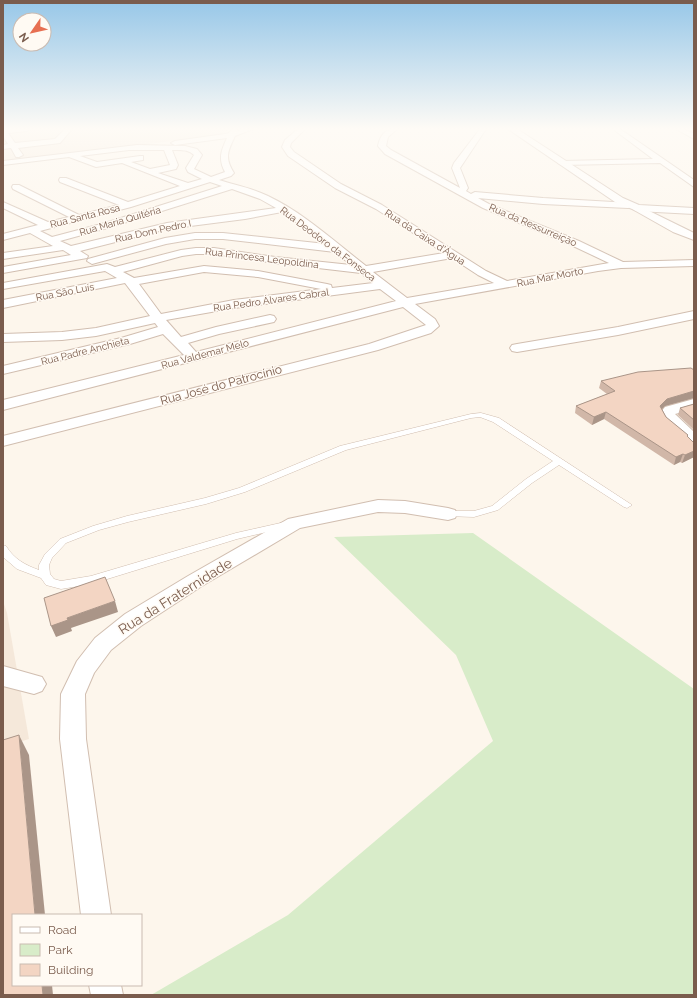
<svg xmlns="http://www.w3.org/2000/svg" width="697" height="998" font-family="Raleway,sans-serif">
  <rect width="100%" height="100%" fill="#fdf6ec"/>
  <g fill="#f5e8da">
    <polygon points="3,129 235,129 228,130 220,135 3,162"/>
    <polygon points="3,601 7,613 29,739 3,747"/>
  </g>
  <polygon fill="#d8ecc9" points="473,533 694,689 694,995 151,995 288,915 493,741 456,655 334,537"/>
  <g fill="none" stroke-linecap="round" stroke-linejoin="round">
    <g stroke="#d1beb0" stroke-width="1">
      <path id="service" d="M481 413 499 418 632 505 627 508 624 507 559 465 532 483 498 510 474 517 445 516 443 514 448 511H474L492 506 526 479 553 461 493 422 480 417 471 418 346 450 245 492 206 504 128 522 99 530 66 543 52 558 49 565 50 574 54 579 61 581 91 576 236 533 285 522 290 525 288 527 237 539 91 584 61 589 46 585 41 578 17 569 3 557V545L6 546C14 559 25 565 39 570V565L45 554 60 539 93 526 127 516 205 498 239 488 340 446 471 414Z"/>
    </g>
    <g stroke="#d1beb0" stroke-width="2">
      <g id="minor">
        <polygon points="3,129 30,129 27,131 8,133 15,143 55,139 65,129 72,129 60,143 18,148 23,155 19,157 16,157 11,148 3,149 3,145 8,144 3,136"/>
        <path d="M231 129H237V131L243 129H253L235 136C228 151 224 157 234 173L231 176 219 180C235 185 252 188 268 196 304 213 335 242 366 266L444 253 376 209 335 188 288 156 282 147 285 140 298 129H305L291 143 290 147 294 152 341 184 382 205 486 271 507 281 609 263 571 245 483 208 385 154 378 146C380 135 386 128 397 129L388 137 386 146 391 150 460 188 452 168 454 163 480 129H486L460 168 468 188 466 191 471 194 475 192 543 198 631 203 633 205 631 207 628 208 543 204 478 198 489 204 579 241 623 262 694 260V266L621 268 598 271 415 304 435 319 439 326 431 333 378 350 3 446V436L369 344 426 325 403 307 3 410V400L184 355 163 334 130 344 3 374V366L121 338 158 327 155 323 96 336 62 340 3 342V334L62 332 96 328 150 316 125 283 3 308V300L117 278 105 271 3 289V283L107 264 115 267 181 250 196 248H214L275 257 351 265 335 252 223 239H195L166 244 92 264 87 261 88 259 165 238 195 233H223L326 244 282 212 245 219 167 229 80 251 88 256 87 258 3 273V267L71 255 63 250 3 259V253L53 246 30 233 3 240V234L38 225 3 208V202L48 222 69 217 13 189 12 187 13 185H19L79 215 119 205 60 182 59 180 60 178H66L128 202 180 186 122 163 96 167 69 157 3 165V161L137 145 185 146 197 149 202 155 194 169 211 177 225 172C218 159 221 151 227 138L175 145 171 143 175 141 225 134 229 133ZM129 150H164L170 165 150 169 131 162 143 160V156H140L97 162 80 156ZM172 150C180 150 188 149 194 155L186 168 188 172 202 179 188 183 158 173 176 169 178 165ZM210 182 222 186 105 223 52 237 40 231 131 207ZM232 189 260 199 276 208 167 223 71 246 60 241 111 227ZM196 254H214L275 263 361 273 373 283 332 288 331 285 327 284 258 271 204 266 134 278 123 272 182 256ZM452 258 478 275 494 283 407 298 373 272ZM204 272 258 277 321 289 234 300 161 314 139 284ZM380 289 396 301 196 352 188 343 219 334 274 322 276 319 274 316 270 315 216 327 181 337 166 320 234 308Z"/>
        <polygon points="613,129 620,129 694,180 694,187 660,163 562,165 558,163 562,161 653,159"/>
        <polygon points="676,129 684,129 694,134 694,139"/>
        <polygon points="637,205 694,233 694,240 673,232 634,210 632,208"/>
        <polygon points="694,311 694,319 618,335 517,352 512,351 510,348 512,345 517,344 618,327"/>
        <path d="M694 399V409L675 414 694 432V445C685 443 662 424 659 414L665 407Z"/>
        <polygon points="378,500 405,501 448,508 455,510 457,514 455,518 448,520 405,513 378,512 300,528 202,586 141,626 111,650 94,673 85,694 86,739 111,915 81,915 60,739 61,694 77,661 95,638 125,614 188,576 288,519"/>
        <polygon points="3,666 42,677 46,684 42,691 34,694 3,686"/>
        <polygon points="89,985 121,985 123,995 91,995"/>
      </g>
    </g>
    <g stroke="#d1beb0" stroke-width="2">
      <polygon id="tertiary" points="508,129 517,129 623,198 639,205 694,208 694,214 637,211 615,202"/>
    </g>
    <use href="#service" fill="#fff" fill-rule="evenodd"/>
    <use href="#minor" fill="#fff" fill-rule="evenodd"/>
    <use href="#tertiary" fill="#fff" fill-rule="evenodd"/>
  </g>
  <g fill="#d1b7a8">
    <polygon points="694,370 694,398 665,406 662,409 666,417 694,443 694,457 682,463 680,462 674,465 604,419 592,425 575,413 576,406 607,394 599,388 601,381"/>
    <polygon points="694,404 694,430 678,415 680,408"/>
  </g>
  <g fill="#aa9588">
    <polygon points="694,391 694,398 665,406 658,413 660,406 667,399"/>
    <polygon points="606,412 604,419 592,425 594,417"/>
    <polygon points="694,451 694,457 682,463 685,455"/>
    <polygon points="683,454 680,462 674,465 676,457"/>
    <polygon points="115,601 118,612 71,628 72,631 56,637 51,626 67,618"/>
    <polygon points="19,735 29,755 45,915 35,915"/>
    <polygon points="42,985 52,985 53,995 43,995"/>
  </g>
  <g fill="#f3d5c3" stroke="#aa9588">
    <polygon points="691,368 694,370 694,391 667,399 660,406 666,417 688,435 687,436 694,443 694,451 685,455 683,454 676,457 606,412 594,417 576,406 615,391 601,381 638,372"/>
    <polygon points="694,404 694,420 680,408"/>
    <polygon points="105,577 115,601 67,618 68,620 51,626 44,598"/>
    <polygon points="19,735 35,915 13,915 13,985 42,985 43,995 3,995 3,740"/>
  </g>
  <linearGradient id="sky" x2="0" y2="1"><stop stop-color="#97c7e8"/><stop offset="0.48" stop-color="#fefbf6"/><stop offset="1" stop-color="#fefbf6" stop-opacity="0"/></linearGradient>
  <rect width="697" height="268" fill="url(#sky)"/>
  <g text-anchor="middle" dominant-baseline="central" stroke-width="3" stroke-linejoin="round" paint-order="stroke">
    <g font-size="10" fill="#7a5c4d" stroke="#fffaf3">
      <text transform="translate(85 216) rotate(-14)">Rua Santa Rosa</text>
      <text transform="translate(120 221) rotate(-16)">Rua Maria Quitéria</text>
      <text transform="translate(533 225) rotate(23)">Rua da Ressurreição</text>
      <text transform="translate(153 231) rotate(-12)">Rua Dom Pedro I</text>
      <text transform="translate(425 237) rotate(33)">Rua da Caixa d'Água</text>
      <text transform="translate(328 244) rotate(37)">Rua Deodoro da Fonseca</text>
      <text transform="translate(262 258) rotate(7)">Rua Princesa Leopoldina</text>
      <text transform="translate(550 277) rotate(-11)">Rua Mar Morto</text>
      <text transform="translate(65 292) rotate(-11)">Rua São Luís</text>
      <text transform="translate(271 300) rotate(-8)">Rua Pedro Álvares Cabral</text>
      <text transform="translate(85 351) rotate(-14)">Rua Padre Anchieta</text>
      <text transform="translate(205 354) rotate(-15)">Rua Valdemar Melo</text>
    </g>
    <g font-size="12" fill="#7a5c4d" stroke="#fffaf3">
      <text transform="translate(221 385) rotate(-15)">Rua José do Patrocínio</text>
    </g>
    <g font-size="14" fill="#7a5c4d" stroke="#fffaf3">
      <text transform="translate(175 596) rotate(-32)">Rua da Fraternidade</text>
    </g>
  </g>
  <rect width="697" height="998" fill="none" stroke="#7a5c4d" stroke-width="8"/>
  <rect x="12" y="914" width="130" height="72" fill="#fffaf3" stroke="#cabbb1"/>
  <rect x="20" y="927" width="20" height="6" fill="#ffffff" stroke="#cabbb1"/>
  <text x="48" y="934" font-size="12" fill="#7a5c4d">Road</text>
  <rect x="20" y="944" width="20" height="12" fill="#d8ecc9" stroke="#cabbb1"/>
  <text x="48" y="954" font-size="12" fill="#7a5c4d">Park</text>
  <rect x="20" y="964" width="20" height="12" fill="#f3d5c3" stroke="#cabbb1"/>
  <text x="48" y="974" font-size="12" fill="#7a5c4d">Building</text>
  <g transform="translate(32 32) rotate(236)"><circle r="19" fill="#fffaf3" stroke="#cabbb1"/>
  <path d="M0-3L7 15L0 10L-7 15Z" fill="#e76f51"/>
  <text y="-6" font-size="11" font-weight="bold" text-anchor="middle" fill="#7a5c4d">N</text>
  </g>
</svg>
